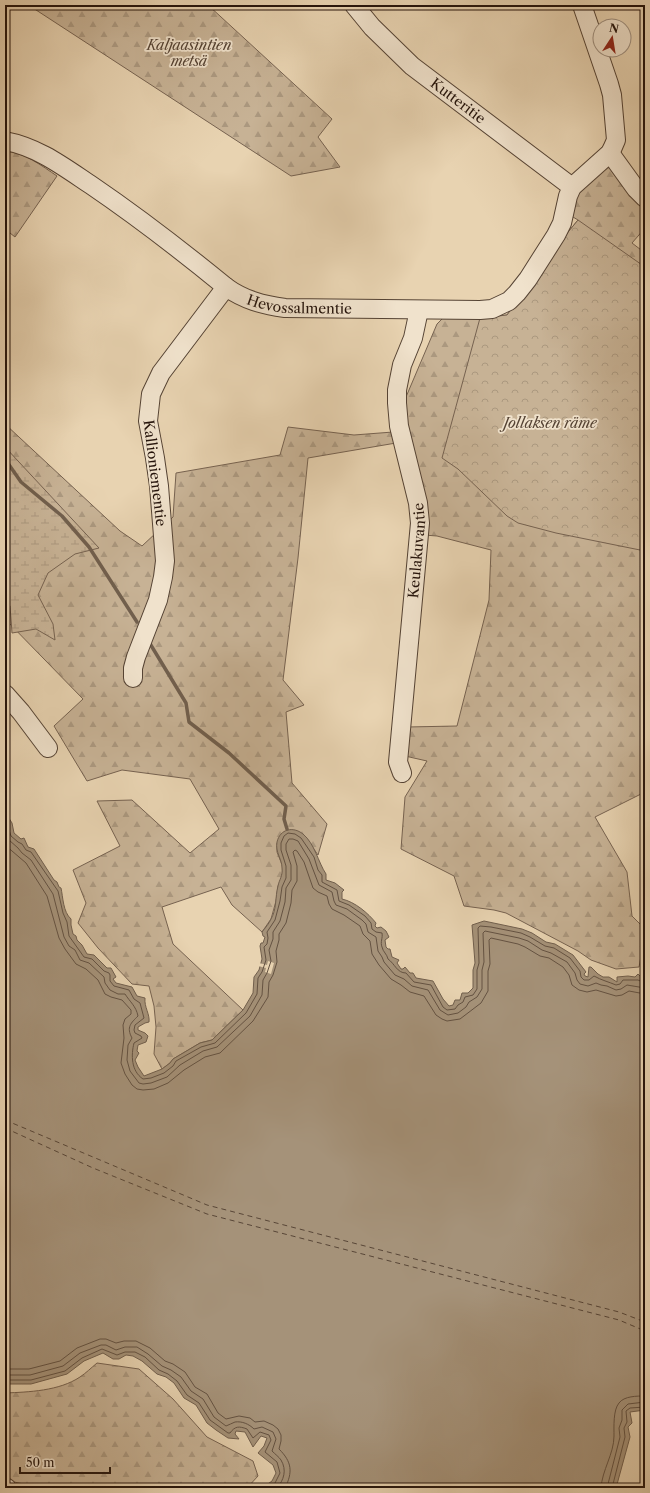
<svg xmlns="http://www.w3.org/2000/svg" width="650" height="1493" font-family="'Libre Caslon Text',serif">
  <defs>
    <pattern id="forest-firs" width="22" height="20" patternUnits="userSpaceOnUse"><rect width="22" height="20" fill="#c7b295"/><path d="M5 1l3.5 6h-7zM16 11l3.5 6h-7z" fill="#ab987f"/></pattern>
    <pattern id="wetland-marsh" width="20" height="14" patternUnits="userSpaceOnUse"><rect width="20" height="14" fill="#c7b295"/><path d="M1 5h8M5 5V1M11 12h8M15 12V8" fill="none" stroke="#ab987f"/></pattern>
    <pattern id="park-crowns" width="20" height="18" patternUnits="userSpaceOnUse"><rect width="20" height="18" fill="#c7b295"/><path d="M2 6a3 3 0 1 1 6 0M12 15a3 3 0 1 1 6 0" fill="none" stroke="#ab987f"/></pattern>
  </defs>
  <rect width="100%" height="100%" fill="#e8d3b1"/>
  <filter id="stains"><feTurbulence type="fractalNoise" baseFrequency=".005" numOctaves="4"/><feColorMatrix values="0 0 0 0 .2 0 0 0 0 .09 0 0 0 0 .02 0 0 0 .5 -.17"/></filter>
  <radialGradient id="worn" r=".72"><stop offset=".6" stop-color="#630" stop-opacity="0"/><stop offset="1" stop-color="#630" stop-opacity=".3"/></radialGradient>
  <g fill="url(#forest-firs)" stroke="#766250">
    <polygon points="33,5 208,5 332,119 318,137 340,167 291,176 33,8"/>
    <path d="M5 151C24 152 42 166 57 176L15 237 5 229Z"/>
    <polygon points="604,167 611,168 645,204 645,228 632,243 645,253 645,792 595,817 627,872 632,916 645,929 645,935 639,967 616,969 591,960 578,951 506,913 494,910 464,906 454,876 401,849 405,797 427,761 405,756 407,727 457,726 489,600 491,550 437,536 424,535 403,404 437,324 445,316 480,318 507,315 564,237 578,220 568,214 577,192"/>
    <polygon points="5,424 120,531 142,546 173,517 176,473 280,455 288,427 354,435 393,432 396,443 308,458 298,558 283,680 304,705 286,712 292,783 327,824 318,855 304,835 277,843 277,852 283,867 282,878 278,886 276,901 271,919 262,932 232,905 221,887 162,907 173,944 243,1010 212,1040 200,1043 173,1059 170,1063 162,1069 154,1054 156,1027 154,1006 149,986 132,984 98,948 78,923 86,903 73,870 120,846 97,801 132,800 190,853 219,829 190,779 122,770 87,781 54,726 83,699 5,619"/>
    <path d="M97 1363 139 1369 173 1399 207 1437 253 1461 258 1476 247 1488H42L5 1480V1393C29 1392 59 1391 80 1377 86 1373 91 1368 97 1363Z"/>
  </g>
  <polygon fill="url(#wetland-marsh)" stroke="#766250" points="5,447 99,548 75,554 48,573 38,595 53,624 55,640 36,629 12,633 10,606 5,600"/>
  <polygon fill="url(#park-crowns)" stroke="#766250" points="578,220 645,267 645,551 556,533 518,523 507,516 458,469 442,458 480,318 507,315 564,237"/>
  <path fill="#a59279" stroke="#715f4d" d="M5 812 12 823 14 833 21 839 24 838 28 847 34 849 54 880 57 882 59 887 61 888C63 897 63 912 71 919V925L73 934 76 936 77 940 82 945 87 954 94 955 107 968H111L116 977 113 979 116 983 132 987 137 996 145 998C144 1007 150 1014 149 1022L145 1023 138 1027V1030L145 1033 148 1036 146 1042 138 1045 137 1051 139 1053 135 1060 138 1067 144 1076 162 1069 170 1063 173 1059 200 1043 212 1040 243 1010 253 993 254 977 259 970 262 959 260 946 261 943H263L265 937 263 936 262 932C265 928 269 924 271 919 277 909 275 897 278 886 279 880 283 876 282 868 282 859 275 852 277 842 280 829 293 826 303 834 315 844 318 862 326 874V880L335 883 344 890 342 892V899C355 902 368 913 376 923L375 926 377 928 381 927 386 931 389 937 385 940 386 947 388 949H390L392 957 399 960 397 963 401 969H403L405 967 410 973H413L416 978 433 981 443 999 449 1006 453 1005 455 1000H460L462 993H468L473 988V970L475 963 472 925 484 921 522 929 532 933 546 942 555 944 573 955 586 972 584 974 585 976 588 977 589 967H591L598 974 603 977H609L617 982V977L628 976 635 977 638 974 645 981V1410L630 1412 632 1423 628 1427 630 1437 616 1488H262L272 1481 276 1473 273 1465 258 1453 264 1446 267 1438 261 1436 253 1447 245 1432 236 1431 235 1434 239 1439 228 1438 216 1430 207 1423 196 1405 184 1398 174 1383 166 1377 157 1374 142 1361 133 1356 126 1355 119 1359H113L103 1353 84 1361 67 1374 31 1384H5Z"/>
  <polygon fill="#e8d3b1" points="268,961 274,963 271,974 265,972 266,968 258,966 259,963 267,965"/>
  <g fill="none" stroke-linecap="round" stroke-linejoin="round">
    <g stroke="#645242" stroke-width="1">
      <path d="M5 818 11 836 18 842 22 844 26 850 31 852 58 891 63 913 67 922 69 936 84 957 92 959 104 971 109 973 110 975V981L114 986 129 990 134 999 140 1003 144 1018 135 1025 134 1030 135 1033 141 1036 142 1038 134 1043C131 1055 131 1071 143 1079L151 1078 164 1073 173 1066 176 1061 201 1047 215 1043 246 1013 257 994 258 978 262 972 266 960 264 947 267 944 268 938 267 932 275 920 280 901 282 887 286 878V866L281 850V843L284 836 288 833 295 834 301 838 314 857 318 870 322 875V882L337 890 339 901 349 905 365 916 371 923 372 929 376 932 382 933C383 938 380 942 382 947 383 952 387 954 388 959 395 964 397 973 406 973L414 982 431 985 443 1007 447 1010 455 1009 458 1005 463 1002 465 997 473 995 477 989V970L479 963 478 928 480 926 491 927 521 933 530 937 545 946 554 948 570 958 580 971 581 977 584 980H589L594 976C601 980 609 982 616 985L620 984 623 980H638L645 983"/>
      <path d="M5 834 9 840 18 848 22 853 31 860 53 894 64 937 69 946 75 950 80 960 89 963 104 977 105 983 110 990 118 994H125C130 1002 136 1006 138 1016 131 1023 126 1027 132 1038L128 1045 127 1060 130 1071 139 1083 143 1084 151 1083 167 1077 180 1065 203 1051 217 1047 250 1016 262 995 263 980 267 973 271 961 269 950 273 939V932L280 921 285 902 286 888 291 880V865L286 850V844L289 839H293L298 841 309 859 319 885 332 892 334 901 336 905 347 909 362 920 366 924 368 932 376 937 378 951 382 957 384 962 395 975 404 979 412 986 428 990 440 1010 448 1015 458 1013 466 1007 469 1002 477 997 482 989V970L484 962 483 933 485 931 519 938 528 941 542 950 551 953 567 962 575 973 577 980 580 984 588 986 596 983 601 985 607 986 616 990 621 989 627 985 645 988"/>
      <polyline points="5,845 26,863 47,896 59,938 65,949 76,964 86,969 98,980 105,994 111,997 122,1000 131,1010 131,1014 125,1019 123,1025 124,1038 121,1063 125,1074 132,1085 137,1089 143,1090 154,1089 168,1083 184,1070 205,1057 220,1053 253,1021 268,997 269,982 273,975 277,962 276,951 279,940 279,934 286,923 291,903 292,890 297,881 297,866 293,852 295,850 297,851 304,862 313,888 318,892 327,896 329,904 332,909 344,915 360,926 363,934 370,941 372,954 379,965 391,979 401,985 410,992 424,996 436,1015 442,1019 447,1021 460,1019 481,1003 488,991 488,971 490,964 489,940 491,938 518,944 525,947 540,956 549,958 563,967 569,975 572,985 579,990 587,992 596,990 616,996 622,995 629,991 645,994"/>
      <path d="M5 1369H29L60 1361 77 1348 100 1339H106L116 1343 124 1341H136L150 1348 165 1361 173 1364 185 1372 195 1387 207 1394 218 1413 226 1419 239 1416 250 1418 255 1422 264 1421 273 1425 278 1429 281 1435V1441L279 1449C292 1462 293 1472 285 1488"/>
      <path d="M5 1375H30L63 1366 80 1353 101 1345H106L116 1350 125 1347H137L148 1354 162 1366 171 1370 181 1377 191 1391 203 1399 214 1417 226 1426C229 1425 232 1423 235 1422 242 1421 249 1424 254 1429L262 1427 273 1432 276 1439 272 1451C275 1454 279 1457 281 1460 287 1470 284 1480 277 1488"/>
      <path d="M5 1380H31L65 1371 82 1358 102 1349 117 1355 125 1352H135L145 1357 159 1370 168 1374 177 1381 187 1395 199 1403 210 1420 228 1433H230C235 1426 239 1426 247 1429L253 1438 260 1432 269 1435 271 1440 265 1452 277 1462 280 1473 275 1483 269 1488"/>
      <path d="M601 1488C602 1470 614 1454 614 1436 614 1427 613 1410 619 1403 624 1396 637 1396 645 1396"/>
      <polyline points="607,1488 620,1437 619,1428 622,1420 622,1410 628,1404 645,1402"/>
      <polyline points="612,1488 625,1437 624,1428 627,1422 626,1411 630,1408 645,1407"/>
    </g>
    <g stroke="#715f4d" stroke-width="3.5">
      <polyline points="5,459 21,482 62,516 89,547 137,622"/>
      <polyline points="149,642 186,703 189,722 229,753 286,806 284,819 287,829"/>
    </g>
    <g stroke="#584637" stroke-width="1" stroke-dasharray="5 4" stroke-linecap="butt">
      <polyline points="5,1120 207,1205 619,1312 645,1322"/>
      <polyline points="5,1128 93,1168 207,1214 619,1320 645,1331"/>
    </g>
    <g stroke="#554334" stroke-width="20">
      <g id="minor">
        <path id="s1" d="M354 5 372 27 412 66 572 187"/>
        <path id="s2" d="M5 141C38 147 64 167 91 185 138 217 182 251 226 287 244 300 263 305 285 308L480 310 492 309 509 301 517 293 528 279 556 235 562 223 568 196 572 187 610 153 613 147 616 140 612 95 609 84 582 5"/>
        <polyline points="610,153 636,189 645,198"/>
        <polyline points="133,678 133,668 136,657 158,600 163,577 165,561 159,486 155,458 148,421 151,394 161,373 226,287"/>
        <polyline points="5,694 21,712 48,748"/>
        <path id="s3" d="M402 773 398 762 420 523 418 503 399 426 397 403V390L402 365 413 338 419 310"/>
        <polyline points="5,1487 7,1488"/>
      </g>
    </g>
    <use href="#minor" stroke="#f0e2cc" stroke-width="18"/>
  </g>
  <g text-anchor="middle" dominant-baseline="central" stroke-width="3.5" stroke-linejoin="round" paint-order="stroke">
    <g font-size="14" font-style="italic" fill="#554334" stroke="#f0e2cc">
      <text x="189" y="45">Kaljaasintien<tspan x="189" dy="16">metsä</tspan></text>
      <text x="550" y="423">Jollaksen räme</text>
    </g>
    <g font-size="14" fill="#24130b" stroke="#f0e2cc">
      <text stroke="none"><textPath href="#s1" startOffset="142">Kutteritie</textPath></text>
      <text stroke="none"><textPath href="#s2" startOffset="344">Hevossalmentie</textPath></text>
      <text transform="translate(155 473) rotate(83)">Kallioniementie</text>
      <text stroke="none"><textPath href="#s3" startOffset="224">Keulakuvantie</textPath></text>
    </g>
  </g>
  <rect width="650" height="1493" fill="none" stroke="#e8d3b1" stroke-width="20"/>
  <rect x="6" y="6" width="638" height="1481" fill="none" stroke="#24130b" stroke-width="2"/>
  <rect x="10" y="10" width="630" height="1473" fill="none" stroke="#24130b"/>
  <g transform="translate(612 38) rotate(12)"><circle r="19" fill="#f0e2cc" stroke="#9e8f7f"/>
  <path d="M0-3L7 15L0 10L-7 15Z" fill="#8f2418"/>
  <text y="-6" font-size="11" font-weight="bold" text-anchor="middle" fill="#24130b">N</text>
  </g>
  <path d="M20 1467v6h90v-6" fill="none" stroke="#24130b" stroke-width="2"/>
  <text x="26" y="1467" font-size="12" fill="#24130b" stroke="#f0e2cc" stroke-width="3" paint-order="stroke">50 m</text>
  <rect width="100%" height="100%" filter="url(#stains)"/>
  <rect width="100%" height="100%" fill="url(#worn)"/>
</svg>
